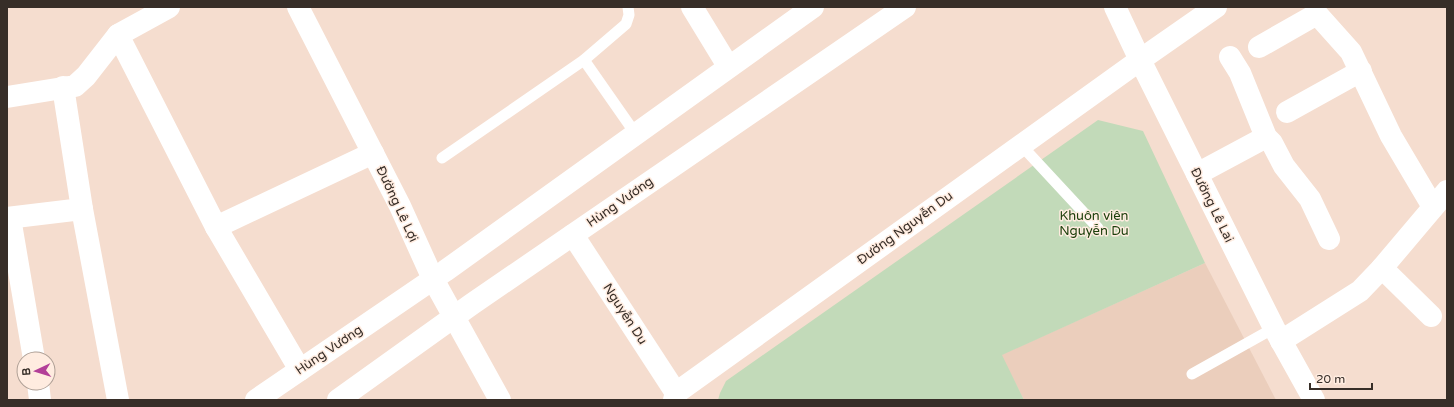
<svg xmlns="http://www.w3.org/2000/svg" width="1454" height="407" font-family="'Varela Round',sans-serif">
  <rect width="100%" height="100%" fill="#f5ddcf"/>
  <polygon fill="#ebcebc" points="1205,263 1276,400 1024,400 1001,355"/>
  <polygon fill="#c2dab9" points="1098,120 1143,131 1205,263 1002,355 1024,400 718,400 720,393 726,381"/>
  <g fill="none" stroke-linecap="round" stroke-linejoin="round">
    <g stroke="#fff" stroke-width="11">
      <polyline points="584,60 635,133"/>
      <polyline points="1021,145 1098,228"/>
      <polyline points="442,158 584,60 626,24 629,15 628,7"/>
      <polyline points="1192,374 1274,328"/>
    </g>
    <g stroke="#fff" stroke-width="22">
      <polyline points="692,7 728,66"/>
      <polyline points="1115,7 1140,60 1274,328 1314,400"/>
      <polyline points="118,35 216,227 300,370"/>
      <polyline points="1259,47 1317,14 1351,52 1391,136 1433,207"/>
      <polyline points="1230,57 1240,73 1266,137 1272,143 1284,166 1310,199 1329,239"/>
      <polyline points="7,97 75,86 86,76 118,35 169,7"/>
      <polyline points="1287,112 1361,71"/>
      <polyline points="1197,174 1266,137"/>
      <polyline points="82,209 118,400"/>
      <polyline points="7,218 82,209 63,87"/>
      <polyline points="10,218 34,359"/>
      <polyline points="216,227 373,153"/>
      <polyline points="573,235 676,393"/>
      <polyline points="1382,268 1431,316"/>
      <polyline points="1281,341 1360,291 1382,268 1447,191"/>
      <polyline points="38,383 40,400"/>
      <polyline points="674,400 676,393 1140,60 1216,7"/>
    </g>
    <g stroke="#fff" stroke-width="22">
      <polyline points="298,7 400,206 433,279 500,400"/>
      <polyline points="256,400 445,271 813,7"/>
      <polyline points="338,400 472,304 905,7"/>
    </g>
  </g>
  <g text-anchor="middle" dominant-baseline="central" stroke-width="3" stroke-linejoin="round" paint-order="stroke">
    <g font-size="13" fill="#372e28" stroke="#ffece0">
      <text transform="translate(620 202) rotate(-35)">Hùng Vương</text>
      <text transform="translate(397 204) rotate(65)">Đường Lê Lợi</text>
      <text transform="translate(1212 205) rotate(64)">Đường Lê Lai</text>
      <text transform="translate(905 228) rotate(-36)">Đường Nguyễn Du</text>
      <text transform="translate(625 314) rotate(57)">Nguyễn Du</text>
      <text transform="translate(329 350) rotate(-34)">Hùng Vương</text>
    </g>
    <g font-size="13" fill="#1d400c" stroke="#ffece0">
      <text x="1094" y="216">Khuôn viên<tspan x="1094" dy="15">Nguyễn Du</tspan></text>
    </g>
  </g>
  <rect width="1454" height="407" fill="none" stroke="#372e28" stroke-width="16"/>
  <g transform="translate(36 371) rotate(266)"><circle r="19" fill="#ffece0" stroke="#afa096"/>
  <path d="M0-3L7 15L0 10L-7 15Z" fill="#b33f98"/>
  <text y="-6" font-size="11" font-weight="bold" text-anchor="middle" fill="#372e28">B</text>
  </g>
  <path d="M1310 383v6h62v-6" fill="none" stroke="#372e28" stroke-width="2"/>
  <text x="1316" y="383" font-size="12" fill="#372e28" stroke="#ffece0" stroke-width="3" paint-order="stroke">20 m</text>
</svg>
